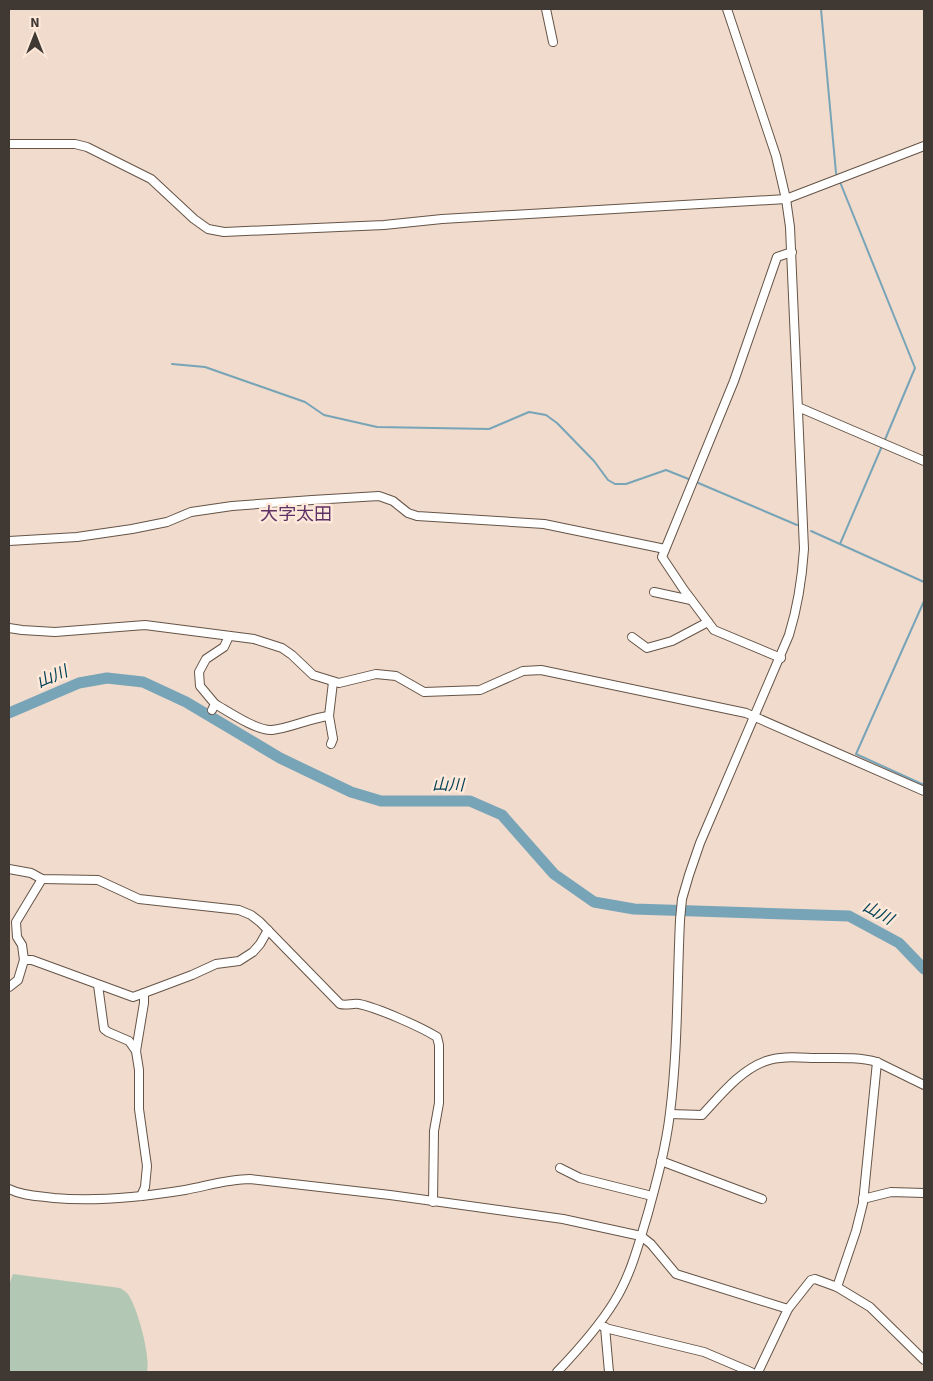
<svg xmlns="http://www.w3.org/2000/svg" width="933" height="1381" font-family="'Source Sans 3','Noto Sans JP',sans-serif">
  <rect width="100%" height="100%" fill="#f0dbcc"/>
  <path fill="#b3c8b4" d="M13 1274 120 1288C123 1290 125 1291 127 1293 137 1304 151 1358 147 1372H9V1285Z"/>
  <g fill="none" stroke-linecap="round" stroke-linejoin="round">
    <g stroke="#78a4b8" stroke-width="2">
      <polyline points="821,9 836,173 838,178"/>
      <polyline points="840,182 915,368 884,442"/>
      <polyline points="172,364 205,367 305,402 324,415 377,427 489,429 529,412 546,415 557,423 594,461 608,480 615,484 626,484 666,470 691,480"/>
      <polyline points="696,482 797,525"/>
      <polyline points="811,531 924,582"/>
      <polyline points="840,544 882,446"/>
      <polyline points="924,601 856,754 924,785"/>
    </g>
    <polyline stroke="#78a4b8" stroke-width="11" points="9,713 79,683 107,678 143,682 186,702 280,758 351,792 381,801 470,801 502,815 554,874 594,902 634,909 849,916 899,943 924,969"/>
    <g stroke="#655447" stroke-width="10">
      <g id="minor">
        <polyline points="546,9 553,42"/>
        <polyline points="9,144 75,144 87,147 151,179 194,219 208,229 224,232 384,225 442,219 786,199 924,146"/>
        <polyline points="798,407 924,461"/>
        <polyline points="9,541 77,537 132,529 167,522 191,512 232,506 312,500 379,496 393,501 408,513 417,516 544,524 665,549"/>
        <polyline points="654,592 691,600"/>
        <polyline points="9,628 22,630 55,632 145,625 254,639 282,648 292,655 313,675 339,683 376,674 396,676 424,692 480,690 523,671 541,670 746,713 924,791"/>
        <polyline points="632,637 647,648 672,641 708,622"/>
        <polyline points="781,658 714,630 684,590 662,557 734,381 777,257 792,252"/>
        <path d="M215 704C229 712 257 731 272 730 291 728 310 718 329 716"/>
        <polyline points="212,710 215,704 200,686 199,672 206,659 224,647 229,636"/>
        <polyline points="331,744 333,739 329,716 333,682"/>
        <path d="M9 869 31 873 42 879 98 880 139 899 239 910 251 915 260 922 340 1004C346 1006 353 1003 359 1004 378 1008 421 1027 437 1037L439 1045V1103L434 1131 433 1202"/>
        <polyline points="24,960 22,945 17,937 16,922 42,879"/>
        <polyline points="98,985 104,1029 108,1032 129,1041 136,1051"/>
        <polyline points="9,987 18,980 24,960 32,960 133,997 144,993"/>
        <path d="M670 1114 702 1115C720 1096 740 1070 766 1061 782 1055 803 1058 820 1058 839 1058 859 1057 877 1062L924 1085"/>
        <polyline points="661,1161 762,1199"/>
        <polyline points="560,1168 580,1178 652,1196"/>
        <path d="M9 1189C23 1196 39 1196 54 1198 98 1202 142 1197 185 1190 207 1186 228 1179 250 1179L390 1195 563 1219 641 1236 651 1244 676 1274 788 1309"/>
        <polyline points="141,1196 145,1187 147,1166 139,1109 139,1070 136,1051 144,1003 144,993 192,975 216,964 239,961 253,952 260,944 268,930"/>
        <polyline points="863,1199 891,1192 924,1193"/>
        <polyline points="837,1287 856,1231 863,1203 877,1062"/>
        <polyline points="599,1324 605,1328 704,1352 751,1372"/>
        <polyline points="605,1327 609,1372"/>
        <path d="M557 1372C578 1350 598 1328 614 1302 631 1275 639 1243 648 1213 657 1180 666 1147 670 1113 678 1050 677 984 680 920L682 899 689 875 700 843 789 635C798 606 802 579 804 549L790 227 786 199 776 156 727 9"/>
        <polyline points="758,1372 788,1309 811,1280 815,1279 837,1287 870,1307 924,1360"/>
      </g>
    </g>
    <use href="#minor" stroke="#fff" stroke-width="8"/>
  </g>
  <g text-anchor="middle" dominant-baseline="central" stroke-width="5" stroke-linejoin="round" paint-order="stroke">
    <g font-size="16" font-style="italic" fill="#004055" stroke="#fde8d9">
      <text transform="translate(52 677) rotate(-23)">山川</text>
      <text transform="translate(448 785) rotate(1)">山川</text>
      <text transform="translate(878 913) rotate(29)">山川</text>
    </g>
    <g font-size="18" fill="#5e3165" stroke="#fde8d9">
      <text x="296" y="514">大字太田</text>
    </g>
  </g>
  <rect width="933" height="1381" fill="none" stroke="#403832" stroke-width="20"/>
  <g transform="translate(35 35)" stroke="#fde8d9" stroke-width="4" paint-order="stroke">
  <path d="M0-4L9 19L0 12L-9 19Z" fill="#403832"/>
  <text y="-8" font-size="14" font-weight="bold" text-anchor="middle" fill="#403832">N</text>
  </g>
</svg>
